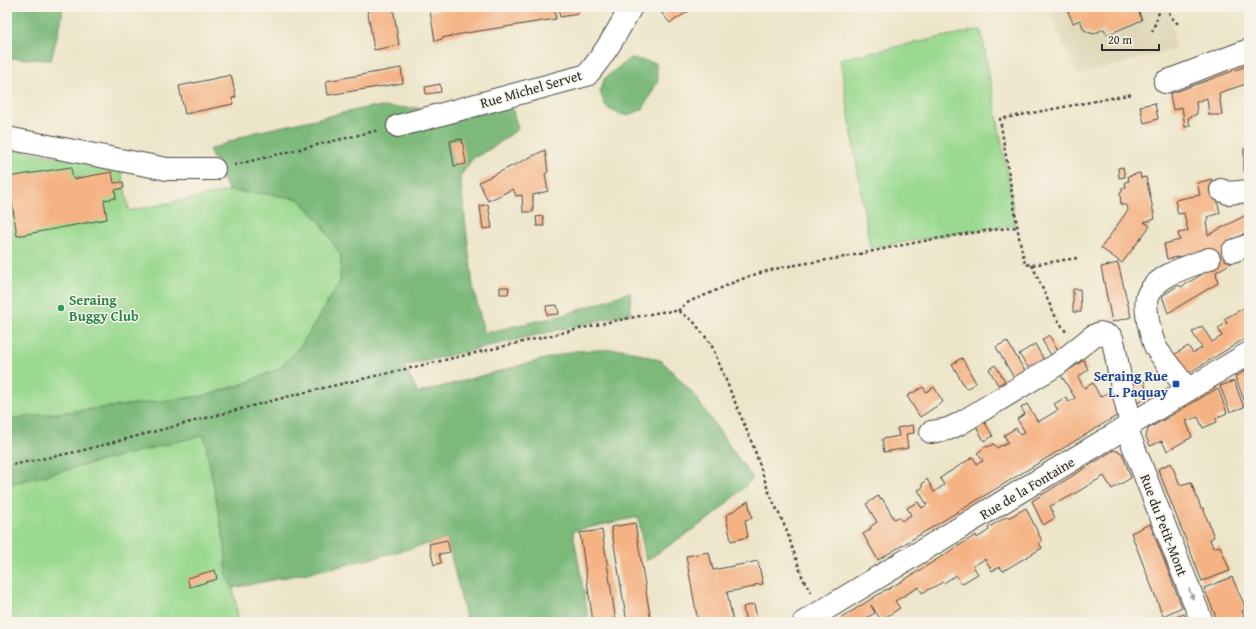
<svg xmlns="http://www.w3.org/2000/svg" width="1256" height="629" font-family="'Gentium Book Plus',serif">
  <rect width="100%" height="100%" fill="#f7f3e8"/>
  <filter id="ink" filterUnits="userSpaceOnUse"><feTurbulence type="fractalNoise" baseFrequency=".025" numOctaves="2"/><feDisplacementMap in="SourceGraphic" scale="8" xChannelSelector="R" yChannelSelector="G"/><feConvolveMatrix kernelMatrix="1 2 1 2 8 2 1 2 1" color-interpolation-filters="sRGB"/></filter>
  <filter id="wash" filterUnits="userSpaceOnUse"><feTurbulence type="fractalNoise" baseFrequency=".012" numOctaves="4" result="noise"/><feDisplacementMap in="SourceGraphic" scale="16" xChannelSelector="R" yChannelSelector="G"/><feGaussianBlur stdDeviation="0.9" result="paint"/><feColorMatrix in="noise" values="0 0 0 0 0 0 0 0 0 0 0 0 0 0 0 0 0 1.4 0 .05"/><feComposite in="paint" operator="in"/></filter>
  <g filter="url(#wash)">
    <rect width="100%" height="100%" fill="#ede5c9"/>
    <polygon fill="#dfd7b7" points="1047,7 1170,7 1175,49 1078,75"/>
    <g fill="#9ad98f" stroke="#62825d">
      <path d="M981 30 1010 188 1015 225 958 233 870 248 840 59C887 50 933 37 981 30Z"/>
      <polygon points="7,148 121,168 129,211 229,191 270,194 299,199 321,223 341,256 340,282 302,344 280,368 246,383 204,396 7,419"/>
      <polygon points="204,434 225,546 227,578 233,588 239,622 7,622 7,485"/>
    </g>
    <g fill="#7bb97a" stroke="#537252">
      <polygon points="7,7 63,7 61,21 51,60 7,58"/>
      <polygon points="630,58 656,63 658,81 643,109 627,116 610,110 605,105 600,92 604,79"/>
      <polygon points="511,104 518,129 495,146 472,159 460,177 473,286 484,333 564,315 630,292 631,313 404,366 418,393 574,351 624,349 662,361 691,391 753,479 713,516 646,561 638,517 573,531 589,622 467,622 447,539 346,565 233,588 227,578 225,546 204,435 7,485 7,419 204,396 246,383 280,368 302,344 340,282 341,256 321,223 299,199 270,194 229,191 209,150 252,133 370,107 424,108"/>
    </g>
    <g id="blocks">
      <g fill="#f5b384">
        <polygon points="367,7 393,7 399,45 374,50"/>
        <polygon points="453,7 455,9 466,7 466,11 472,10 472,7 554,7 556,19 466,33 442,38 442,39 435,41 430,11"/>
        <polygon points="558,7 594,7 594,8 578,11 578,14 560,17"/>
        <polygon points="666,7 691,7 692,9 670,23 660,11"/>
        <polygon points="1066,7 1137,7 1142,20 1107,35 1104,29 1093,34 1084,30 1080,20 1073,23"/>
        <polygon points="1249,65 1249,83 1219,93 1222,115 1209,115 1207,98 1196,102 1197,114 1188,118 1190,126 1185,127 1182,107 1173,110 1170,94"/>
        <polygon points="401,68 403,83 328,95 326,81"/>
        <polygon points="231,75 236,97 232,98 233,104 185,114 179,86"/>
        <polygon points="440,84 441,92 426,94 425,87"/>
        <polygon points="1155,103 1158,119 1144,123 1140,106"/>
        <polygon points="462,139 466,164 454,166 450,141"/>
        <polygon points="1249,148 1249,171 1244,171 1244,149"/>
        <polygon points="545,150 548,172 545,174 548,191 533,195 533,212 523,212 522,195 516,196 513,189 488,201 479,182"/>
        <polygon points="71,167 73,179 112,172 114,183 123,182 124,188 115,190 116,198 104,200 107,219 17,236 8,177"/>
        <polygon points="1123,167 1125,177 1119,178 1118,168"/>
        <polygon points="1140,173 1141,178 1146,177 1155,219 1144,222 1150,226 1122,263 1101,248 1128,210 1127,205 1121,205 1120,193 1122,192 1122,188 1126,187 1125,182 1129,181 1128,176"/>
        <polygon points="1212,179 1220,213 1207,217 1208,220 1206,221 1208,235 1248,214 1249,232 1246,232 1225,247 1233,262 1216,272 1218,283 1168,313 1162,296 1179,285 1181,287 1214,267 1211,251 1167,259 1164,244 1180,240 1178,233 1188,231 1184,213 1178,214 1175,200 1200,195 1197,183"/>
        <polygon points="488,204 492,228 483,229 480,206"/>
        <polygon points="543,216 544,226 537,226 536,217"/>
        <polygon points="1118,263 1131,317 1112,322 1101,267"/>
        <polygon points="500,287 509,287 508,294 500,294"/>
        <polygon points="1073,289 1080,289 1081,312 1073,312"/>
        <polygon points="557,305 559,314 547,315 546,306"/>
        <polygon points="1249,305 1249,336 1184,376 1172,356 1188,346 1193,353 1202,348 1192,332 1202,326 1212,342 1222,336 1218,328 1227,323 1224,319"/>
        <polygon points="1049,335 1058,351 1051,355 1042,340"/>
        <polygon points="1007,341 1025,371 1014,378 996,347"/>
        <polygon points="1035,344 1044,360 1029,369 1019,354"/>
        <polygon points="962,358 976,383 966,389 952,364"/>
        <polygon points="1084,360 1088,370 1078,377 1084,388 1093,383 1100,397 1117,388 1123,412 878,560 863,534 871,529 870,527 877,522 866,504 878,496 880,499 882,498 894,519 899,517 902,521 911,515 907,508 918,502 922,508 927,505 918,490 923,487 922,484 927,479 934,492 944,485 940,478 946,474 973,457 977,464 983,461 977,453 987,446 988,447 994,444 997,448 1002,445 1003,446 1008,442 1004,435 1016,428 1020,435 1025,432 1017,419 1025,414 1021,408 1027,404 1038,422 1058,410 1054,404 1066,397 1069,402 1075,398 1061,375"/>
        <polygon points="995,365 1005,381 998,385 989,369"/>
        <polygon points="1249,369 1249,400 1245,402 1235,377"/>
        <polygon points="1144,380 1148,397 1131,407 1126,384"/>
        <polygon points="1234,381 1244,407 1230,412 1220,386"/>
        <polygon points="923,387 926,392 934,387 943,402 920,417 907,396"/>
        <polygon points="1218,388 1227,413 1216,418 1217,422 1203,428 1198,417 1186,421 1192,437 1167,451 1162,441 1150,446 1146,437 1148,429"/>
        <polygon points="984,421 993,436 984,441 976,426"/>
        <polygon points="913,425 914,433 906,434 908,448 884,452 882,439 899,436 897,428"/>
        <polygon points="1114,450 1122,453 1131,478 1112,489 1104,476 1069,497 1050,506 1055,518 1043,525 1032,501"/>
        <polygon points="1171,463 1180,485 1191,482 1201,508 1203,508 1214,537 1210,539 1213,548 1220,546 1230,571 1202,581 1158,469"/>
        <polygon points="748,501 752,518 745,520 748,537 731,541 726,516"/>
        <polygon points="1026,508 1042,541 1039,543 1042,548 1003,571 1000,567 992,571 985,559 973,566 978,574 961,584 956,575 944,583 943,582 922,593 919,587 895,601 900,608 881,620 871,605 875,613 860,622 835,622 887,589 887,590 912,575 976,535 977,538 989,530 988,528 1006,517 1010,517"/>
        <polygon points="635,523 651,622 627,622 611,527"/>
        <polygon points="1150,524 1182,607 1163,616 1131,533"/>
        <polygon points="602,530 616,622 593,622 580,533"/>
        <polygon points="447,540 450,552 439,554 441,563 434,565 429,544"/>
        <polygon points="709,552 713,570 758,561 763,584 754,585 754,587 727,592 733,622 698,622 686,556"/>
        <polygon points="215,570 217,579 190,587 187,578"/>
        <polygon points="1232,577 1246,609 1242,611 1245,619 1247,619 1248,622 1218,622 1204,588"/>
        <polygon points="754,604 758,622 746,622 743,607"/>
        <polygon points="1184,614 1187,622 1165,622"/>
      </g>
    </g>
  </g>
  <g filter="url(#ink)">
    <use href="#blocks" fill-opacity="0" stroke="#484743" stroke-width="1"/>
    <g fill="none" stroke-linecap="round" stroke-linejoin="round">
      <g stroke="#484743" stroke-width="24">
        <g id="minor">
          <polyline points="1165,82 1249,50"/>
          <path d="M398 126 587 75C605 54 618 31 631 7"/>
          <polyline points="7,138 167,169 214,169"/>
          <polyline points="1221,190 1228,193 1249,191"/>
          <polyline points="1233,251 1249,245"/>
          <path d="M1188 390C1178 376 1165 362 1156 348 1152 340 1150 330 1148 321 1147 314 1145 304 1147 297 1155 275 1190 266 1209 259"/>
          <polyline points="1126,427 1202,622"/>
          <polyline points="931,432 948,429 959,424 1058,364 1093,336 1100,333 1106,335 1112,338 1114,345 1120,378 1129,416 1133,423"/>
          <polyline points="804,622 1249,353"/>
        </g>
      </g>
      <g stroke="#484743" stroke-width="2.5" stroke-dasharray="3 3" stroke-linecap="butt">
        <polyline points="1166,7 1172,18 1179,25"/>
        <polyline points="1152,32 1161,7"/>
        <polyline points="234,165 379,130"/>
        <polyline points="1077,258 1032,265 1025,264 1019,237 1000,119 1133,94"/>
        <polyline points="1032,265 1054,314 1066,332"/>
        <path d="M678 311 685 304 693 300C715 292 737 279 760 273 790 264 820 262 850 256 906 244 961 233 1018 227"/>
        <polyline points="7,466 80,451 302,393 609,322 661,312 678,311 693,321 711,344 754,448 768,490 786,529 803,579 812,594"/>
      </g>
      <use href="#minor" stroke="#fff" stroke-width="22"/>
    </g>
    <defs><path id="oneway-solid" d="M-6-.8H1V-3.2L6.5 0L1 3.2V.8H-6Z"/></defs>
    <use fill="#a0a0a0" href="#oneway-solid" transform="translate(1191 594) rotate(69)"/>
  </g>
  <circle fill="#2e9e5b" stroke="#f7f3e8" stroke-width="1.5" cx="61" cy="308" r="4"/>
  <rect fill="#1a4fb4" stroke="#f7f3e8" stroke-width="1.5" x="1172" y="380" width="8" height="8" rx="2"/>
  <g text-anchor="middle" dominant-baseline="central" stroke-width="3" stroke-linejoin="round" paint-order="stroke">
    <g font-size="14" fill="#2b2b2b" stroke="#f7f3e8">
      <text transform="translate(531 89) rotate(-16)">Rue Michel Servet</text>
      <text transform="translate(1027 488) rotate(-31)">Rue de la Fontaine</text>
      <text transform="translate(1164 525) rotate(69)">Rue du Petit-Mont</text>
    </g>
    <g font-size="14" font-weight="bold" fill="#27864d" stroke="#f7f3e8" text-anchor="start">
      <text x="69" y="300">Seraing<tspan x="69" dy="16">Buggy Club</tspan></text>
    </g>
    <g font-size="14" font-weight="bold" fill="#164399" stroke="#f7f3e8" text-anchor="end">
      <text x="1168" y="376">Seraing Rue<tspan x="1168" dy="16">L. Paquay</tspan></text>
    </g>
  </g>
  <rect width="1256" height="629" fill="none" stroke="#f7f3e8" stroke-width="24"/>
  <path d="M1102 44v6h57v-6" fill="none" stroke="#2b2b2b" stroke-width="2"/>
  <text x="1108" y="44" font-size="12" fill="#2b2b2b" stroke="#f7f3e8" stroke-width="3" paint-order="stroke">20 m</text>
</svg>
